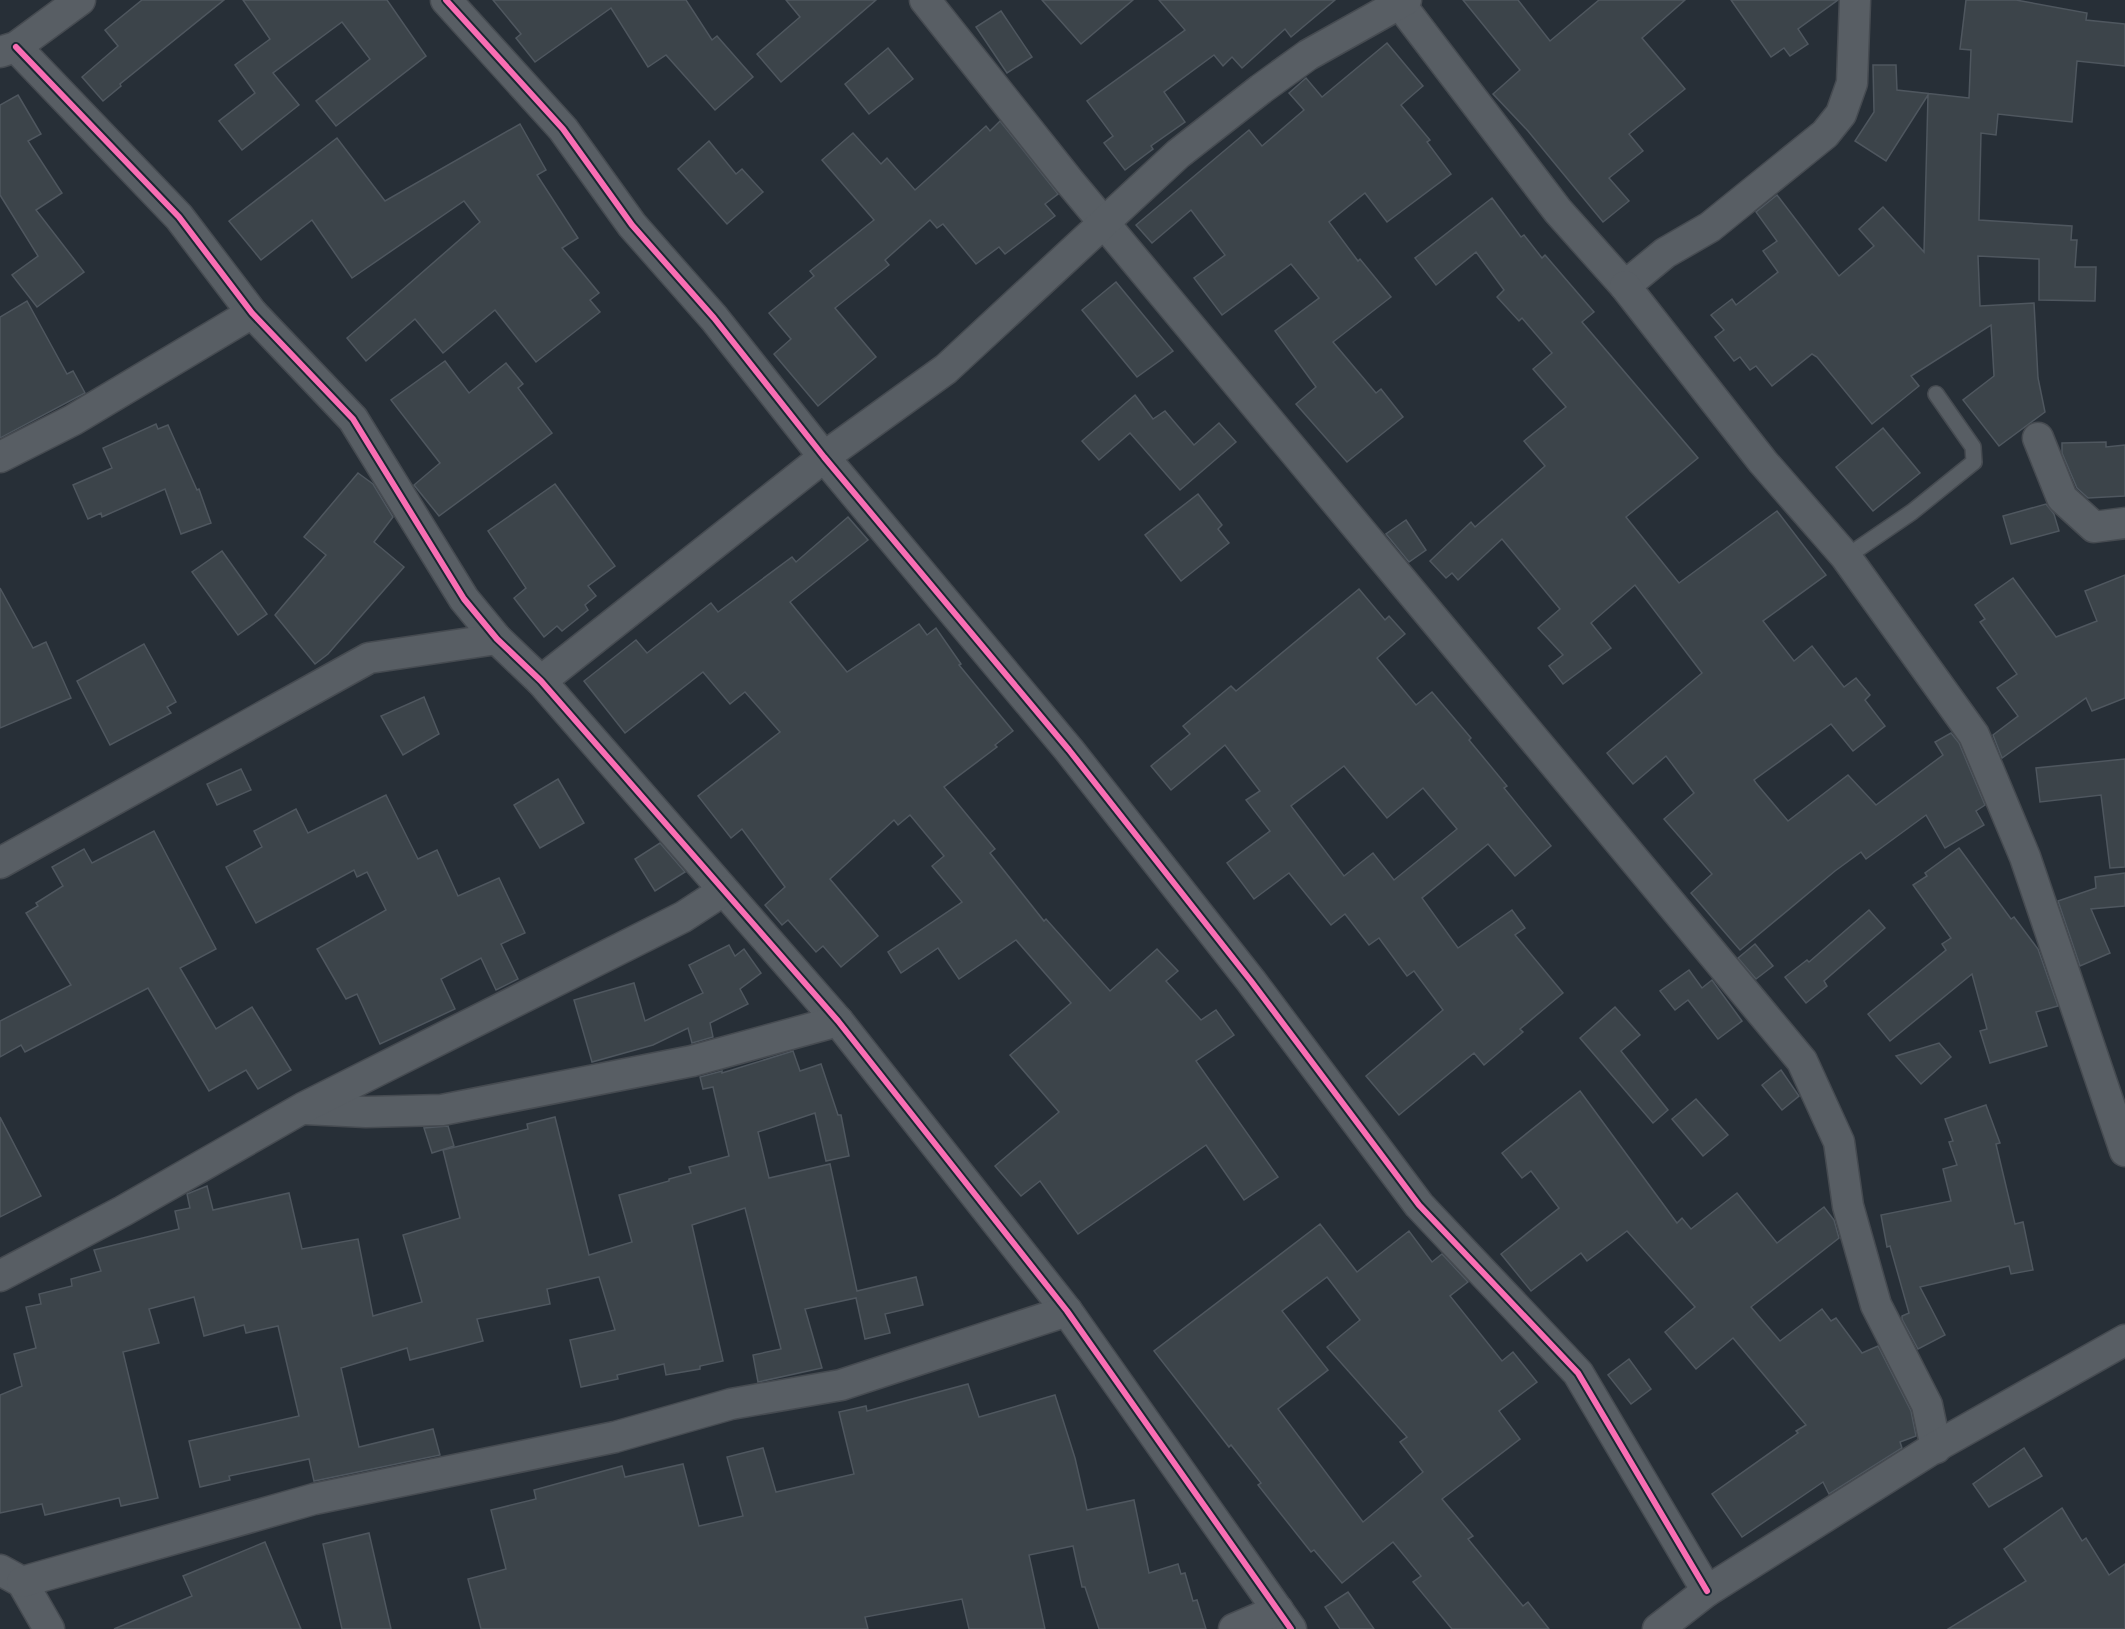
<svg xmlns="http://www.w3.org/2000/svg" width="2125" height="1629" font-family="Signika,sans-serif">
  <rect width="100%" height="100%" fill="#272f37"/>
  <g fill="#3c444a" stroke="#4f575f" stroke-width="1.5" fill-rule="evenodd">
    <polygon points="142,0 224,0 120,84 121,86 103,101 82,77 118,46 105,30"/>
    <polygon points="243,0 387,0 426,56 336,126 316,101 370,59 342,22 273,73 299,105 242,150 219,121 255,93 235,65 270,39"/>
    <polygon points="493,0 686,0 712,40 717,36 753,77 715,110 666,55 648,67 611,8 535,62 516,38 521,34"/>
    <polygon points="786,0 876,0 781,82 757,54 800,17"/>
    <polygon points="1042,0 1133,0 1081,44"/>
    <polygon points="1159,0 1335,0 1291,37 1285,29 1242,68 1232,57 1223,66 1214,55 1164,92 1185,122 1151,146 1153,149 1125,170 1104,143 1113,136 1087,101 1185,30"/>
    <polygon points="1463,0 1518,0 1550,41 1599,0 1685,0 1642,38 1685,89 1629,134 1643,151 1609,178 1629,201 1603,222 1528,131 1493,94 1520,70"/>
    <polygon points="1731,0 1838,0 1798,29 1808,44 1790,56 1784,48 1771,57"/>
    <polygon points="1966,0 2016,0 2087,13 2086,20 2125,24 2125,66 2077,61 2072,122 1998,114 1996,135 1981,133 1979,220 2072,226 2071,240 2077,240 2075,267 2096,267 2095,301 2039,300 2039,259 1978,256 1980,306 2034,303 2038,378 2045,412 1999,446 1963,400 1994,376 1991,325 1911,376 1919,386 1872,424 1817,357 1812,354 1772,386 1756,366 1750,370 1740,357 1734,361 1715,337 1724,330 1711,315 1732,299 1736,305 1778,272 1763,251 1777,241 1756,212 1777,195 1839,276 1874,246 1859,229 1883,207 1924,252 1928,95 1886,161 1855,141 1874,112 1873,65 1896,65 1897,90 1969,98 1971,50 1960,49"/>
    <polygon points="1001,11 1032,57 1007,73 976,27"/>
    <polygon points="1387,43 1423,86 1401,105 1430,140 1427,142 1451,174 1387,222 1365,193 1329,222 1358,261 1360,259 1391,297 1333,342 1376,393 1381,389 1403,417 1347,462 1296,404 1316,387 1275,331 1319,298 1291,264 1222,315 1194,278 1225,255 1191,210 1152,243 1136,225 1249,130 1262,146 1304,110 1289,93 1306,78 1322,97"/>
    <polygon points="888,48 913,79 869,114 845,84"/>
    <polygon points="18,95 41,134 28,141 62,193 36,210 84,272 37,307 12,275 38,256 0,195 0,105"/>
    <polygon points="1000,121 1058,194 1045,204 1055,216 1005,254 999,247 976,264 943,224 937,228 930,220 885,260 889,265 835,308 876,357 818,406 774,354 791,339 769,313 814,276 810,271 874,220 822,160 853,133 881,164 887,158 915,190 986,126 990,131"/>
    <polygon points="520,124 546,170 537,175 578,238 562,248 599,293 590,300 600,312 536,362 495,310 443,353 415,319 366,361 347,338 480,222 464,201 352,278 312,220 261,260 229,221 337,138 385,201"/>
    <polygon points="709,141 736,174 742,169 763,192 727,224 678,169"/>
    <polygon points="1492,198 1521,237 1524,235 1542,258 1545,255 1594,312 1582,322 1698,458 1626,517 1679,583 1777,511 1826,575 1763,621 1794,661 1812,646 1844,687 1856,678 1870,695 1865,700 1885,726 1853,751 1831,724 1754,780 1756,783 1788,821 1848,775 1876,805 1943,755 1935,742 1951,733 1959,743 1985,805 1976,811 1984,825 1945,848 1926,815 1866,859 1861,852 1835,871 1740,950 1691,893 1712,874 1664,819 1694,793 1666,756 1633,784 1607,753 1702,673 1635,585 1591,623 1611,648 1563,684 1549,666 1563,655 1538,628 1560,609 1502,539 1458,580 1452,573 1446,578 1430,561 1471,522 1475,527 1545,466 1524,441 1566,407 1533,369 1552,353 1522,318 1519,321 1497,297 1504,290 1476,252 1436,285 1415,258"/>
    <polygon points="1116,282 1173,351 1137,377 1082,310"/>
    <polygon points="27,301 67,374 73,371 85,393 0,438 0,317"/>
    <polygon points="445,361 469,393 506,363 523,384 518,388 552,433 439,516 414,485 440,463 391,400"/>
    <polygon points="1135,395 1153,419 1165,411 1194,445 1219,423 1236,442 1180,490 1130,433 1099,460 1082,441"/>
    <polygon points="156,424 158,429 168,425 197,490 199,489 211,523 181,534 165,489 102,517 101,513 88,519 73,485 112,468 103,448"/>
    <polygon points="1883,428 1920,473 1873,511 1836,467"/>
    <polygon points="2106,442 2106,447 2125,445 2125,496 2088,498 2077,488 2062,453 2062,443"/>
    <polygon points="358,473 373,484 393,517 374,542 404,567 328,654 315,664 275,615 326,555 304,537"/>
    <polygon points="555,484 615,566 588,586 596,596 585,605 588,610 562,631 557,626 544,637 514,598 526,588 488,531"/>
    <polygon points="1198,494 1222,525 1218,529 1229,543 1181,581 1145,535"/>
    <polygon points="2046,504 2054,514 2059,531 2011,544 2003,516"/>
    <polygon points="848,517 868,540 790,602 847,672 919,624 927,635 936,628 961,664 959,665 1013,731 995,745 997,747 944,787 995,849 990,853 1044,921 1046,919 1110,991 1157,949 1178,971 1166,981 1201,1020 1216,1010 1234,1035 1196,1061 1278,1177 1244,1200 1206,1145 1078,1234 1040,1181 1021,1196 995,1166 1059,1112 1010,1055 1071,1003 1016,940 959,979 938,948 901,973 888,952 962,902 932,866 944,856 910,815 898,825 894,820 830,879 878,936 841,967 823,946 816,952 788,920 782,925 765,905 785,887 742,829 731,838 698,796 780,732 745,692 730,704 703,672 625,733 584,681 636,640 647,653 711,603 718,612 792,557 796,562"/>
    <polygon points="1406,520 1426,550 1409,562 1386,534"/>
    <polygon points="222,551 267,614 238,635 192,572"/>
    <polygon points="2125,575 2125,698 2092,711 2086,698 2002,758 1993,735 2018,716 1997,688 2017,674 1980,622 1985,619 1975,605 2013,578 2056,637 2097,621 2085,591"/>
    <polygon points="0,588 33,648 46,642 71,698 0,728"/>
    <path d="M1359 589 1385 620 1389 616 1405 634 1377 658 1416 705 1432 692 1471 738 1469 740 1507 786 1504 788 1551 846 1515 876 1488 844 1422 898 1458 948 1512 910 1525 928 1515 935 1563 993 1520 1029 1523 1032 1484 1065 1474 1053 1399 1115 1366 1076 1443 1010 1414 971 1407 976 1379 938 1369 945 1345 914 1331 925 1289 873 1254 899 1227 863 1270 831 1246 800 1260 791 1225 745 1171 790 1151 766 1190 734 1183 726 1231 686 1236 691ZM1344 766 1387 818 1423 788 1457 829 1394 880 1373 853 1344 876 1291 806Z"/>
    <polygon points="144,644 176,702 167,707 171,713 110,745 77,681"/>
    <polygon points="424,697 439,734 403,755 381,716"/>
    <polygon points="2125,759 2125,867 2110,868 2101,795 2040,802 2036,768"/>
    <polygon points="241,769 251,790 217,805 207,784"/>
    <polygon points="558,779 584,823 540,848 514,805"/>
    <polygon points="386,795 418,859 437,850 458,896 499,878 525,933 501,944 518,979 496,990 481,958 441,979 455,1009 380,1044 357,994 346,999 317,949 386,910 367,872 357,877 354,870 256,923 226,867 262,847 254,831 296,809 308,833"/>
    <polygon points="154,831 216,949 180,968 216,1029 252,1007 291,1070 258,1089 246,1070 209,1091 148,988 25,1052 21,1045 0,1057 0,1021 71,985 26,913 38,906 36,903 63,886 52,867 84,849 92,863"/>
    <polygon points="660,843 685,872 655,891 635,859"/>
    <polygon points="1959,848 2011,919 2014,917 2038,949 2058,1006 2036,1012 2047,1046 1990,1063 1980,1031 1987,1029 1972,974 1890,1041 1868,1014 1946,950 1942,944 1951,938 1913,885 1927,876 1925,873"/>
    <polygon points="2125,873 2125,906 2091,909 2110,953 2080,966 2058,901 2096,888 2095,877"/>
    <polygon points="1869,910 1885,928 1824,981 1827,986 1806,1003 1785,977 1807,960 1809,962"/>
    <polygon points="1755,944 1773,966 1756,979 1738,958"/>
    <polygon points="729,945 735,956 744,949 761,973 740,989 748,1004 710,1023 713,1037 692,1043 688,1028 653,1045 592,1062 574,1000 634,983 645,1021 703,993 689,965"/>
    <polygon points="1689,970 1702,988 1712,980 1742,1021 1718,1039 1688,1000 1675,1010 1660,991"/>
    <polygon points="1615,1007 1640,1035 1621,1051 1668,1110 1653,1123 1580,1038"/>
    <polygon points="1939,1043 1951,1057 1921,1084 1896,1056"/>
    <polygon points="793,1051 800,1071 821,1064 838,1115 841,1115 849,1156 826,1161 815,1113 758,1132 769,1178 830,1164 857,1291 916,1277 923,1305 885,1314 890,1333 865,1339 856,1298 805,1309 822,1368 758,1382 753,1355 781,1349 745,1208 692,1225 723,1361 700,1366 700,1369 666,1375 664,1364 617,1375 618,1379 581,1387 570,1340 615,1330 599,1277 547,1289 550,1304 477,1319 483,1341 410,1360 407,1348 341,1368 359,1447 433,1429 440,1455 314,1481 309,1459 229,1476 230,1480 200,1487 189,1441 299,1416 278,1326 246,1333 244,1325 204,1336 194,1297 149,1309 159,1343 123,1352 158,1498 121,1506 119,1498 45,1515 42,1504 0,1513 0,1395 22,1386 14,1354 36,1348 26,1307 41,1304 39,1294 72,1286 71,1279 101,1271 94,1250 179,1229 175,1211 190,1208 187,1194 207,1186 213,1210 289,1193 302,1249 358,1239 373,1316 422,1302 403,1235 460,1218 443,1150 528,1129 527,1124 555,1117 589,1255 632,1242 619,1195 669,1181 669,1179 691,1173 689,1167 729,1156 713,1087 703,1089 700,1077 722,1071 722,1073"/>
    <polygon points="1781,1070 1799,1096 1782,1110 1762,1085"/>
    <polygon points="1580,1091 1677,1223 1682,1218 1691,1229 1737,1193 1777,1243 1824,1207 1834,1220 1839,1238 1751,1307 1780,1341 1822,1309 1831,1321 1836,1318 1862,1353 1878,1346 1911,1411 1916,1436 1900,1442 1902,1448 1829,1494 1823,1482 1742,1537 1712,1494 1798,1433 1796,1431 1806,1425 1733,1338 1696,1369 1665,1332 1695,1307 1627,1231 1587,1261 1581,1253 1531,1291 1501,1254 1559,1208 1531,1171 1522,1178 1502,1153"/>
    <polygon points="1696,1099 1728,1135 1703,1156 1672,1119"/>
    <polygon points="1986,1105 2000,1143 1996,1144 2015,1224 2023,1222 2033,1270 2011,1274 2009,1266 1920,1287 1945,1335 1918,1349 1902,1319 1902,1316 1909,1313 1890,1246 1887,1247 1881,1215 1951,1201 1943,1169 1957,1165 1949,1142 1953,1141 1945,1119"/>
    <polygon points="0,1117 41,1196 0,1217"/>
    <polygon points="448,1126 454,1146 432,1153 424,1128"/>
    <path d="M1320 1224 1357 1272 1409 1231 1432 1262 1442 1254 1468 1282 1450 1296 1502 1361 1513 1352 1537 1382 1499 1411 1520 1439 1442 1499 1473 1536 1468 1539 1523 1606 1528 1602 1549 1629H1452L1413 1582 1421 1576 1393 1542 1342 1583 1314 1550 1311 1552 1258 1485 1261 1483 1231 1445 1229 1447 1154 1351ZM1327 1277 1360 1320 1327 1347 1407 1437 1400 1442 1423 1472 1363 1522 1278 1409 1328 1370 1282 1311Z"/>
    <polygon points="1629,1359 1651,1389 1631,1404 1608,1375"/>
    <polygon points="968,1384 979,1417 1055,1395 1075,1458 1087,1510 1134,1500 1149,1573 1178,1564 1181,1574 1185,1573 1193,1601 1197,1600 1206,1629 1099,1629 1085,1587 1082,1587 1073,1546 1029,1555 1045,1629 969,1629 962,1599 865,1617 868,1629 481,1629 468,1579 506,1569 491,1510 536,1499 534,1490 622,1466 625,1477 683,1464 699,1526 743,1516 727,1457 763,1448 776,1492 854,1474 839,1412 866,1406 867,1411"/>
    <polygon points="2024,1448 2042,1476 1989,1507 1973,1484"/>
    <polygon points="2062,1508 2082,1541 2086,1538 2109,1575 2125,1564 2125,1629 1948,1629 2026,1581 2004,1549"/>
    <polygon points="369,1533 391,1629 342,1629 323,1544"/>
    <polygon points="265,1542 301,1629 114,1629 192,1596 183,1576"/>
    <polygon points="1348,1592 1374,1629 1340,1629 1325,1607"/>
  </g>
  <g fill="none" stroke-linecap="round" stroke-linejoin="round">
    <g stroke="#464b51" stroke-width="18">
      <polyline id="service" points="1846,557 1912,512 1974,462 1973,447 1936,394"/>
    </g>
    <g stroke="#464b51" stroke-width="33">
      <g id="minor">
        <polyline points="446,0 563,129 632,225 714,318 824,457 1069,750 1251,981 1419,1205 1578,1373 1707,1591"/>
        <polyline points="925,0 1069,181 1802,1061 1839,1142 1848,1206 1876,1305 1927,1405 1936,1448"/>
        <polyline points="1397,0 1558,211 1625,286 1665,253 1710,227 1825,134 1841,114 1852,83 1855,0"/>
        <polyline points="16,47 179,217 252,313 353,419 464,599 497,639 541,681 838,1021 1067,1311 1291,1629"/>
        <polyline points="0,52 16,47 80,0"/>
        <polyline points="1625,286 1763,462 1846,557 1974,735 2025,857 2125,1151"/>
        <polyline points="2038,438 2062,498 2094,527 2125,523"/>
        <polyline points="0,457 73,420 252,313"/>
        <polyline points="541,681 824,457 946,369 1178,154 1261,89 1308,55 1406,0"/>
        <polyline points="0,863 369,658 497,639"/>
        <polyline points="305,1109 366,1112 442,1110 692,1061 838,1021"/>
        <polyline points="0,1276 123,1211 303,1108 683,917 723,891"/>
        <polyline points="0,1570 22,1582 49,1629"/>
        <polyline points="22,1582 314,1499 615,1437 731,1404 841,1385 1067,1311"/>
        <polyline points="1234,1629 1278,1610"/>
        <polyline points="1658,1629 1707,1591 1937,1446 2125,1340"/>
      </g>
    </g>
    <use href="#service" stroke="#585e64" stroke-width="15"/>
    <use href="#minor" stroke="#585e64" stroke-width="30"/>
    <g stroke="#1a2732" stroke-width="10">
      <g id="cycleway">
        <polyline points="446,0 563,129 632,225 714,318 824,457 1069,750 1251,981 1419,1205 1578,1373 1707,1591"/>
        <polyline points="16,47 179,217 252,313 353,419 464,599 497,639 541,681 838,1021 1067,1311 1291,1629"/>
      </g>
    </g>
    <use href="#cycleway" stroke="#f96db3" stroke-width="6"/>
  </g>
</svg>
